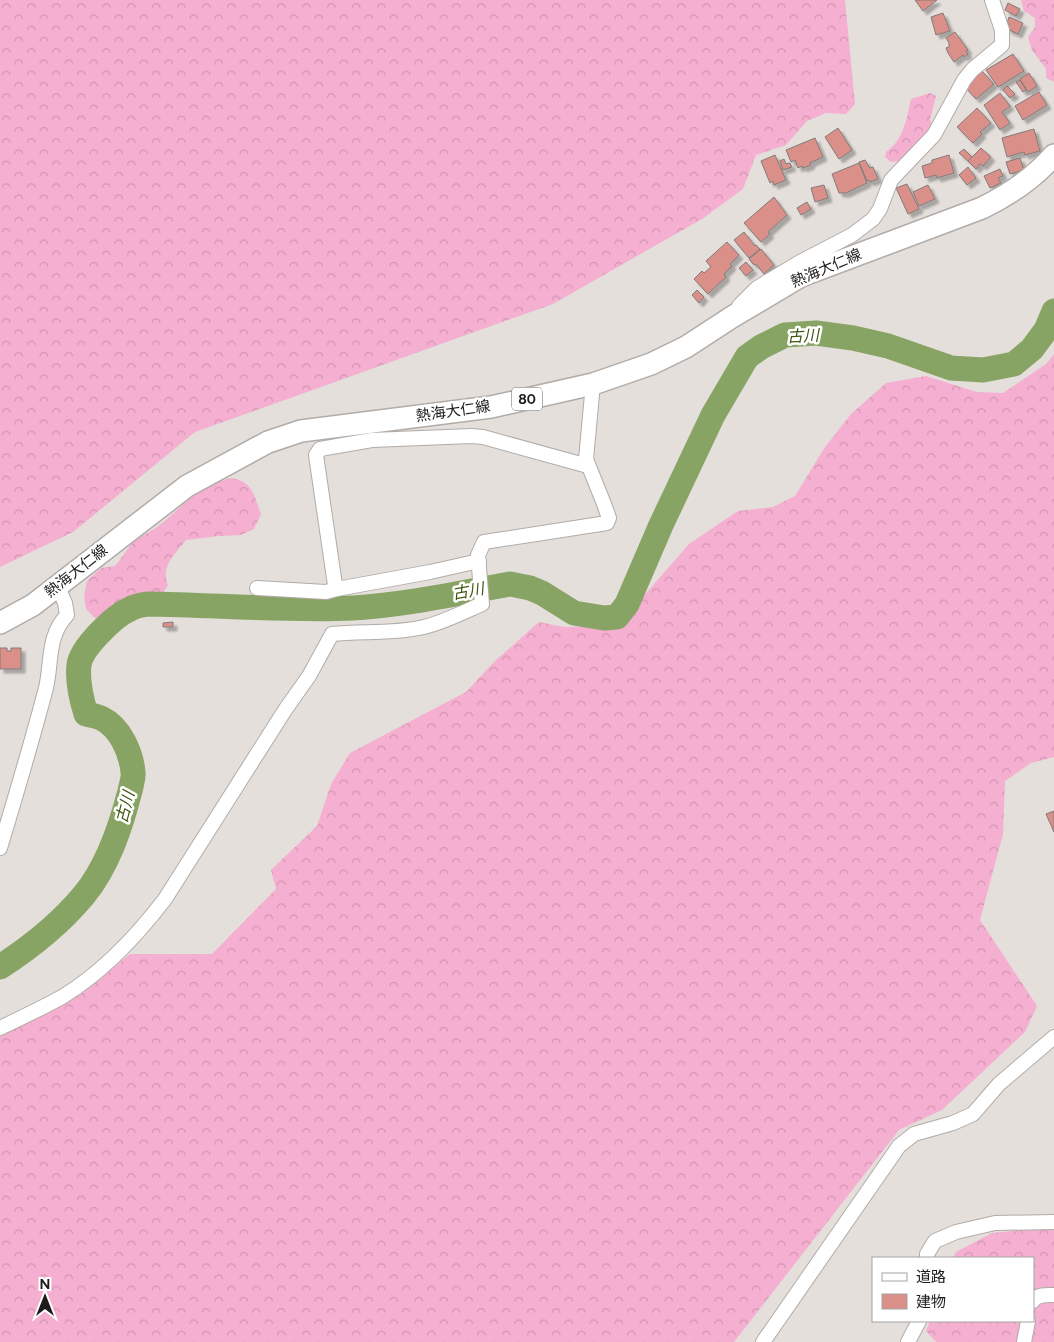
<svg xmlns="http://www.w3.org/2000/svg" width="1054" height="1342" font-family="Figtree,'Noto Sans JP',sans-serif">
  <defs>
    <pattern id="forest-crowns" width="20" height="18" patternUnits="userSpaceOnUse" patternTransform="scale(1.25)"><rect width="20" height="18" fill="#f5afd0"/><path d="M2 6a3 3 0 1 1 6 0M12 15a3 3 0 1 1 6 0" fill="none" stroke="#d296b2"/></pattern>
    <filter id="shadow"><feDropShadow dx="4" dy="4" stdDeviation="1" flood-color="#0004"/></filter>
  </defs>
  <rect width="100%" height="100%" fill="#e4dfdb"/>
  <g fill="url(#forest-crowns)">
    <polygon points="0,0 845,0 855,104 846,114 826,113 807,121 786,145 756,155 743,189 702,219 553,304 195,432 73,532 0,567"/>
    <polygon points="1021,0 1054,0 1054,82 1046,78 1046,69 1032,50 1028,37 1035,27 1035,18 1024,11"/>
    <path d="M930 93 936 96 930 120 934 127 903 161 891 162 885 157 886 152C903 141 907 118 911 99Z"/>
    <polygon points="1054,354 1054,757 1031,763 1005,781 1003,834 980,920 1037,1006 1025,1032 942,1110 899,1130 734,1342 0,1342 0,1036 80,995 130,954 212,954 276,889 271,870 317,826 331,784 350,753 466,692 494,662 539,622 564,627 596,626 621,622 689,544 738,511 773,507 795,496 825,447 851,414 886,383 926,376 977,392 1003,393 1046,364"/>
    <path d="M231 478C253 481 254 496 261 514L254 529 241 535 219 536 186 540C175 554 160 567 168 585L161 596 133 602 109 616 96 619 86 609 84 597 87 581 101 568 115 566C121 560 125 551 131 545 139 536 151 532 160 525 185 504 197 487 231 478Z"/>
    <polygon points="1032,1229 1054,1229 1054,1342 936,1342 926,1331 930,1321 1033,1321 1033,1258 953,1258 956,1252 992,1233"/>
  </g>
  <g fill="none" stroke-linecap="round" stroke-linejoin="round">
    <path stroke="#88a464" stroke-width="25" d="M0 967C31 947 60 924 84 895 108 866 121 826 130 791 131 785 134 778 133 772 131 752 120 727 101 718 96 716 91 715 86 714 81 698 77 682 79 665 81 648 114 616 130 609 135 606 142 605 148 604 216 605 285 611 353 608 406 605 458 593 510 584L530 588 542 593 574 613 604 618 617 617 627 604 661 525 713 415 747 357 761 347 785 335 816 333 853 338 888 346 951 368 983 370 1014 364 1032 349 1046 330 1054 311"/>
  </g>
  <g fill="#da8f89" stroke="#817b7a" filter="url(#shadow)">
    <polygon points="915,0 937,0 923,11"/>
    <polygon points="1008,3 1020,9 1016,16 1005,10"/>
    <polygon points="943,13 950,31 936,35 931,17"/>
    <polygon points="1009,17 1023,23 1018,34 1007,29 1009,24 1007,23"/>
    <polygon points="955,32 968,50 966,51 968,54 964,57 963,55 954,62 948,53 946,48 949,47 949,43 946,38"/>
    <polygon points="1013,54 1024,71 998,87 986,70"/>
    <polygon points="982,71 994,84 976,99 965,87"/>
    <polygon points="1029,73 1037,86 1028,92 1020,79"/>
    <polygon points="1020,80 1026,90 1023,92 1016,82"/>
    <polygon points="1007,86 1015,94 1010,98 1003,90"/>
    <polygon points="1039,92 1047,105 1023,120 1015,106"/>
    <polygon points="1000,93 1010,106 1002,112 1010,123 1000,130 984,105"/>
    <polygon points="977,108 991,123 980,132 982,134 973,143 957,127"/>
    <polygon points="838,128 852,150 839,159 825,137"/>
    <polygon points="1034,129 1040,151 1025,155 1024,152 1007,157 1002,138"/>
    <polygon points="815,138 823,157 810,163 811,165 803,168 802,166 798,168 795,160 791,162 786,150"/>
    <polygon points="981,148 991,157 983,166 980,164 976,169 968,161"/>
    <polygon points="964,149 972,157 968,161 959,153"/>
    <polygon points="775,155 786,180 774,185 773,181 770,183 761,161"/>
    <polygon points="949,155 954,173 937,178 936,175 925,178 922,166 932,163 932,160"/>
    <polygon points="1020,158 1024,170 1010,174 1006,162"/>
    <polygon points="784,159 786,164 790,163 792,167 783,170 780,161"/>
    <polygon points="865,160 870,168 873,167 878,179 870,182 869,180 867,181 859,162"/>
    <polygon points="859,163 867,183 846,193 839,193 832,174"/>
    <polygon points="968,167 976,178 967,185 959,175"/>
    <polygon points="1000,169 1003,176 998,178 1001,183 990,188 984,176"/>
    <polygon points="907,184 919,209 908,214 896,188"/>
    <polygon points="824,185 828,198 815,202 811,188"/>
    <polygon points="928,185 935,199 919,206 913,192"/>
    <polygon points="774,197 787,215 768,232 770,234 761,242 744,223"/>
    <polygon points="807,202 811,209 801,215 797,208"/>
    <polygon points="744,232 755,246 756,245 760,249 749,258 734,240"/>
    <polygon points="727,242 739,255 730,264 732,266 724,274 726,277 708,294 694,279 702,271 704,273 711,267 706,261"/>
    <polygon points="761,249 774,265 764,274 757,265 753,264 749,259"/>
    <polygon points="746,262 753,270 746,276 739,268"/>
    <polygon points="697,290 704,297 699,303 692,295"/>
    <polygon points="173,622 173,627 163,627 163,623"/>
    <polygon points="0,648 7,648 7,651 11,651 11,648 21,648 21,669 0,669"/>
    <polygon points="1054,811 1054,832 1046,814"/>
  </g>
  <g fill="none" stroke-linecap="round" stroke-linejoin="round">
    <g stroke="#b1aca8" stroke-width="16">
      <g id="minor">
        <polyline points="739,306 757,288 800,262 852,235 873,219 880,209 891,180 934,135 964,80 972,70 1002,45 1002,30 992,0"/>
        <polyline points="479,561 430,572 337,589 335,585 316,455 320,449 372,440 471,436 483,437 588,466"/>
        <polyline points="257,588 326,592 337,589"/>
        <path d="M0 848C16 795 32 741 46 688 52 662 47 636 67 615L65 603 57 585"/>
        <path d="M0 1028C21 1018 42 1008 62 997 103 972 136 937 165 899L285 710 309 676 332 634C363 631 394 634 424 627 444 622 464 612 482 604L478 555 484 542 607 523 609 518 604 504 586 459 593 384"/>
        <polyline points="927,1258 927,1254 935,1241 956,1232 995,1223 1054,1222"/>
        <path d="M1033 1301C1037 1294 1047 1295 1054 1295"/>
        <polyline points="763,1342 899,1146 914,1134 953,1123 973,1114 999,1084 1054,1037"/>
        <polyline points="908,1342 919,1321"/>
        <polyline points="1024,1342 1028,1321"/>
      </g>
    </g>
    <g stroke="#b1aca8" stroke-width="24">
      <path id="primary" d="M0 623 33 605 187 486 268 442 301 431 491 407 593 384 651 364 686 347 732 317 801 276 982 208C1009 195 1034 178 1054 155"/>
    </g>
    <use href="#minor" stroke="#fff" stroke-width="14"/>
    <use href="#primary" stroke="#fff" stroke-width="21"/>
  </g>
  <g text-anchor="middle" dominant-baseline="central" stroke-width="5" stroke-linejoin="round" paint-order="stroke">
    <rect fill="#fff" stroke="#62605f" stroke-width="1" x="512" y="387.5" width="30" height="23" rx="4"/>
    <g font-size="14" font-weight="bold" fill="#1e1c1b">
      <text x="527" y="399">80</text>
    </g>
    <g font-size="15" fill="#1e1c1b" stroke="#fff">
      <text transform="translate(826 268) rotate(-23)">熱海大仁線</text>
      <text transform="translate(453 411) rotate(-8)">熱海大仁線</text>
      <text transform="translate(76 571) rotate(-38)">熱海大仁線</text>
    </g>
    <g font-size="16" font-style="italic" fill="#3c550f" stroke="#fff">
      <text transform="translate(803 336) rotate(-3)">古川</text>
      <text transform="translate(468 591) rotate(-10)">古川</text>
      <text transform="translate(125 807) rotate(-75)">古川</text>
    </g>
  </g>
  <rect x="872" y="1257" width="162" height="65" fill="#ffffff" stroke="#a5a4a4"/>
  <rect x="882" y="1273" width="25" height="8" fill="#ffffff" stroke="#a5a4a4"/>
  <text x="916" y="1282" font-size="15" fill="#1e1c1b">道路</text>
  <rect x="882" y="1294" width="25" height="15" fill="#da8f89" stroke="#a5a4a4"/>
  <text x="916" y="1307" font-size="15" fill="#1e1c1b">建物</text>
  <g transform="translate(45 1297)" stroke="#ffffff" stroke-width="4" paint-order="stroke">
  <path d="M0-4L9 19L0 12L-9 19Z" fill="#1e1c1b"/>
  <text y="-8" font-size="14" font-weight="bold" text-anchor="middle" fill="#1e1c1b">N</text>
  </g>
</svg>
